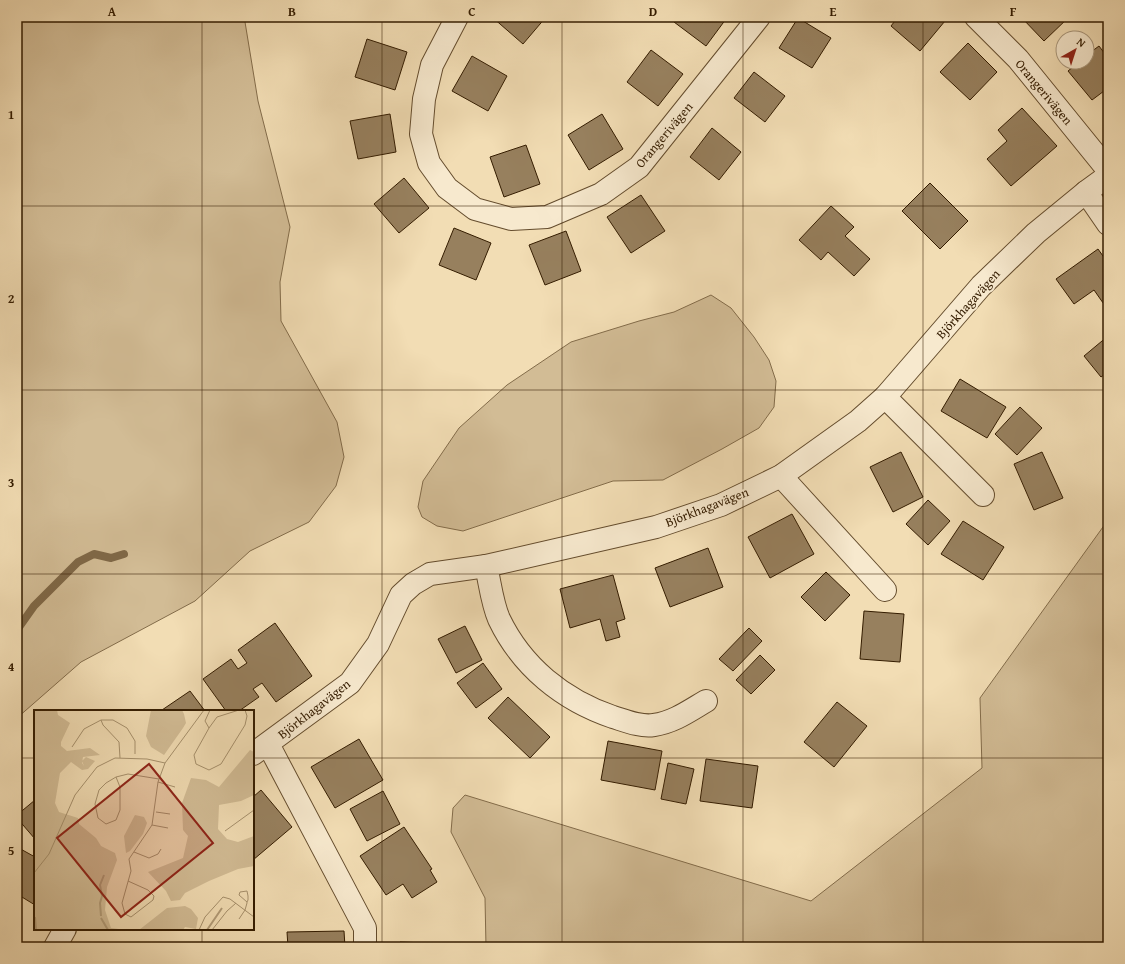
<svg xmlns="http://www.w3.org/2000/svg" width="1125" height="964" font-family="'Gentium Book Plus',serif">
  <rect width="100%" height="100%" fill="#f2ddb4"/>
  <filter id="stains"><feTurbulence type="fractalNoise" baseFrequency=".005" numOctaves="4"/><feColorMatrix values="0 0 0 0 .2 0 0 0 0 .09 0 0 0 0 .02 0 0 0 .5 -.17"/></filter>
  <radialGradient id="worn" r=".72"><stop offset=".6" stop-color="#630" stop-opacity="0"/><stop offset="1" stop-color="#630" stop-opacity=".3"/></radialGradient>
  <g fill="#d2bc95" stroke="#836c4a">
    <polygon points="17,17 248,17 245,22 258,101 290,227 280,282 281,321 337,422 344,457 336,486 309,522 250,551 195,601 81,662 17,718"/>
    <polygon points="711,295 731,308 754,337 769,360 776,381 774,407 759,428 722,449 663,480 613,481 463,531 437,526 422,517 418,507 423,481 459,428 507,385 571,342 639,321 674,312"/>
    <polygon points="1108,520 1108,947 486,947 485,898 451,832 453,808 465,795 811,901 982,768 980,698"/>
  </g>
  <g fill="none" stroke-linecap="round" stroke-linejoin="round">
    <polyline stroke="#7f6847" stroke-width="8" points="17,630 34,606 78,562 94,554 111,558 124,554"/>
  </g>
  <g fill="#97805e" stroke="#341c00">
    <polygon points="492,17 546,17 523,44"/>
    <polygon points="677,17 723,17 726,19 706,46 674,22"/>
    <polygon points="898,17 939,17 945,21 920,51 891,26"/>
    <polygon points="1021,17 1069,17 1044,41"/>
    <polygon points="798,18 831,38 812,68 779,48"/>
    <polygon points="367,39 407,52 395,90 355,77"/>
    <polygon points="968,43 997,72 970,100 940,72"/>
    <polygon points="1099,46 1108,58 1108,88 1092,100 1068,71 1079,62 1087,62 1087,55"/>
    <polygon points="651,50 683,74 658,106 627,82"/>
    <polygon points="472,56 507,76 488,111 452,91"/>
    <polygon points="754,72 785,96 765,122 734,98"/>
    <polygon points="1022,108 1057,146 1011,186 987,159 1007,141 998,130"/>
    <polygon points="390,114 396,152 358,159 350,121"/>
    <polygon points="602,114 623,149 589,170 568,135"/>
    <polygon points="712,128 741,152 719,180 690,157"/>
    <polygon points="526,145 540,184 504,197 490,157"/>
    <polygon points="404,178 429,208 399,233 374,204"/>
    <polygon points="930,183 968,221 940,249 902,211"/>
    <polygon points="641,195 665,231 631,253 607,217"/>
    <polygon points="831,206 854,227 845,236 870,259 854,276 828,252 821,260 799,240"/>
    <polygon points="454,228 491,243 476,280 439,265"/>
    <polygon points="566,231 581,271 545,285 529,245"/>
    <polygon points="1098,249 1108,263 1108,310 1094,290 1074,304 1056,279"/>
    <polygon points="1108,336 1108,372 1101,377 1084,356"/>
    <polygon points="960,379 1006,407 987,438 941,411"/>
    <polygon points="1020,407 1042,428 1017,455 995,434"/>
    <polygon points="901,452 923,497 893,512 870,467"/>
    <polygon points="1042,452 1063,498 1034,510 1014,464"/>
    <polygon points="928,500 950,521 928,545 906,524"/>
    <polygon points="792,514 814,554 770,578 748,537"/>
    <polygon points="963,521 1004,547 983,580 941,554"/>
    <polygon points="708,548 723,587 670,607 655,568"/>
    <polygon points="826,572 850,595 825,621 801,597"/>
    <polygon points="613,575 625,619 616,622 620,637 606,641 600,619 570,628 560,589"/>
    <polygon points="864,611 904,614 900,662 860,659"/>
    <polygon points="275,623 312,676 276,702 262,683 253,689 259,697 239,711 226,711 203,679 231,659 238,669 247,663 238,650"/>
    <polygon points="465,626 482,660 456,673 438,639"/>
    <polygon points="749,628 762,641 733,671 719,659"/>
    <polygon points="760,655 775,670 751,694 736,680"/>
    <polygon points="483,663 502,689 476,708 457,683"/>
    <polygon points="190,691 205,711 163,711 162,710"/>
    <polygon points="508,697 550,737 530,758 488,718"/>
    <polygon points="837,702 867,726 834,767 804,742"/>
    <polygon points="359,739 383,780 335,808 311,767"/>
    <polygon points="608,741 662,751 655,790 601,780"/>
    <polygon points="706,759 758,766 752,808 700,801"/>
    <polygon points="668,763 694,769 686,804 661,799"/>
    <polygon points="261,790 292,827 253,860 253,797"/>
    <polygon points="383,791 400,824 367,841 350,809"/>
    <polygon points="35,800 35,839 17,818 17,815"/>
    <polygon points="404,827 432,869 430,870 437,882 412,898 403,884 386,895 360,856"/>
    <polygon points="17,847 35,857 35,905 17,894"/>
    <polygon points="344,931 345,947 288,947 287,932"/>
    <polygon points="400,942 454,944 454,947 400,947"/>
  </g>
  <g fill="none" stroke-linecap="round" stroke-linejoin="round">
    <g stroke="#644c2d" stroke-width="24">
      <g id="minor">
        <polyline points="457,17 432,65 424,99 421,134 429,163 447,188 475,209 511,219 547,217 601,194 639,167 759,17"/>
        <polyline points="976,17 1018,59 1108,170"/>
        <polyline points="1086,192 1108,224"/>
        <polyline points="885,397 983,495"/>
        <polyline points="781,476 885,590"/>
        <path d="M486 566C490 583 492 603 499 619 522 667 563 700 613 717 626 721 640 727 654 725 674 722 689 711 706 701"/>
        <polyline points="268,744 365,928 365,947"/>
        <polyline points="253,754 350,683 378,644 401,595 413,584 430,574 486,566 656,527 721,505 781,476 858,421 885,397 981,286 1036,233 1086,192 1108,176"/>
        <polyline points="55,947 65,929"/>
      </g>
    </g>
    <use href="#minor" stroke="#f7e9ce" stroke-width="22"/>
  </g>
  <path fill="none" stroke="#341c00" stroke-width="1" stroke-opacity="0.55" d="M202 17V711M382 17V947M562 17V947M743 17V947M923 17V947M17 206H1108M17 390H1108M17 574H1108M17 758H35M253 758H1108M202 929V947"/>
  <g text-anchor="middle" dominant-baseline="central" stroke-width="4" stroke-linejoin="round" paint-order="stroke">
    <g font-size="13" fill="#341c00" stroke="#f7e9ce">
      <text transform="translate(1044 92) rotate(50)">Orangerivägen</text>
      <text transform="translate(664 135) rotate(-50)">Orangerivägen</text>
      <text transform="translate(968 304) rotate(-48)">Björkhagavägen</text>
      <text transform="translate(707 507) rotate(-21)">Björkhagavägen</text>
      <text transform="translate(314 709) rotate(-38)">Björkhagavägen</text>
    </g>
  </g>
  <g transform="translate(34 710)">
    <rect width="220" height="220" fill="#f2ddb4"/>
    <path d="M0 0H23L24 5 36 13 27 32V36L33 41 56 38 66 45 49 47 48 53 50 56 48 51 52 47 61 51 54 59 48 60 37 52 26 63 21 93 25 102 44 108 45 114 62 128 67 136 81 143 83 150 73 177 71 200 77 218 92 220H0ZM117 0H148L150 4 152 13 149 18 130 45 117 37 112 26ZM216 40 220 42V85L207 91 185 95 184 119 193 129 204 132 220 126V156L204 159 175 171 151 183 146 190 137 191 132 181 114 162 149 148 154 126 149 120 148 93 157 68 172 70 185 77ZM101 105 110 107 113 113 109 124 96 141 92 143 90 126ZM151 196 157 199 164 208 162 219 151 217 149 220H105L133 198Z" fill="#d2bc95"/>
    <path fill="none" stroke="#b19b77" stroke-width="2" d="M67 206 66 193 68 186 66 175 70 165M1 207 2 220M67 208 74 220M173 220 188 198"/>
    <path fill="none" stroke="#a6906c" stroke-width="1" d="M176 0 171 11 175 18 160 45 162 54 175 60 187 54 211 15 213 6 211 0M175 18 183 7 205 0M38 37 50 19 67 10M86 48 85 32 69 15 67 10H79L93 18 101 31V44M82 67 86 77V100L82 110 72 114 64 108 61 94 65 80 72 73 82 67 94 64 125 69M124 72 141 77M122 102 136 104M118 115 134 118M191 121 220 100M100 142 115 148 124 144 127 139M0 163 15 144 41 85 63 57 81 48 113 49 131 53M94 171 114 180 120 186 119 190 97 207 91 204 88 193 97 161 95 149 118 115 124 72 131 53 170 0M205 209 211 200 213 193V192L214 190V186L213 181 206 182 205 185 213 192M165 220 171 207 189 187 196 189 220 207M178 220 193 201 202 193"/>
    <path fill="#8f2418" fill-opacity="0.15" stroke="#8f2418" stroke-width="2" d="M115 54 179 133 87 207 23 128Z"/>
    <rect width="220" height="220" fill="none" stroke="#341c00" stroke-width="2"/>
  </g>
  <rect width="1125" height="964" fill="none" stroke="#f2ddb4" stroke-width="44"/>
  <g transform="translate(1075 50) rotate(39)"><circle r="19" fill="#f7e9ce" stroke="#a9977c"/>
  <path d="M0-3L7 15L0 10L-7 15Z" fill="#8f2418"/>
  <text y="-6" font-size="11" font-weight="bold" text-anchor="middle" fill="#341c00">N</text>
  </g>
  <rect x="22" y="22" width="1081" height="920" fill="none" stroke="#341c00" stroke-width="1.5"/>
  <g font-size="13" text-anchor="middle" font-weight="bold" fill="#341c00">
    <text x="112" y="16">A</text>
    <text x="292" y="16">B</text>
    <text x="472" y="16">C</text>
    <text x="653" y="16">D</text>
    <text x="833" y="16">E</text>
    <text x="1013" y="16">F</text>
    <text x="11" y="119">1</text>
    <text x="11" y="303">2</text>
    <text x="11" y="487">3</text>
    <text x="11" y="671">4</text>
    <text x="11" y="855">5</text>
  </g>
  <rect width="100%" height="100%" filter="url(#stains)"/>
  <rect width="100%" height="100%" fill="url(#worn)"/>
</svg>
